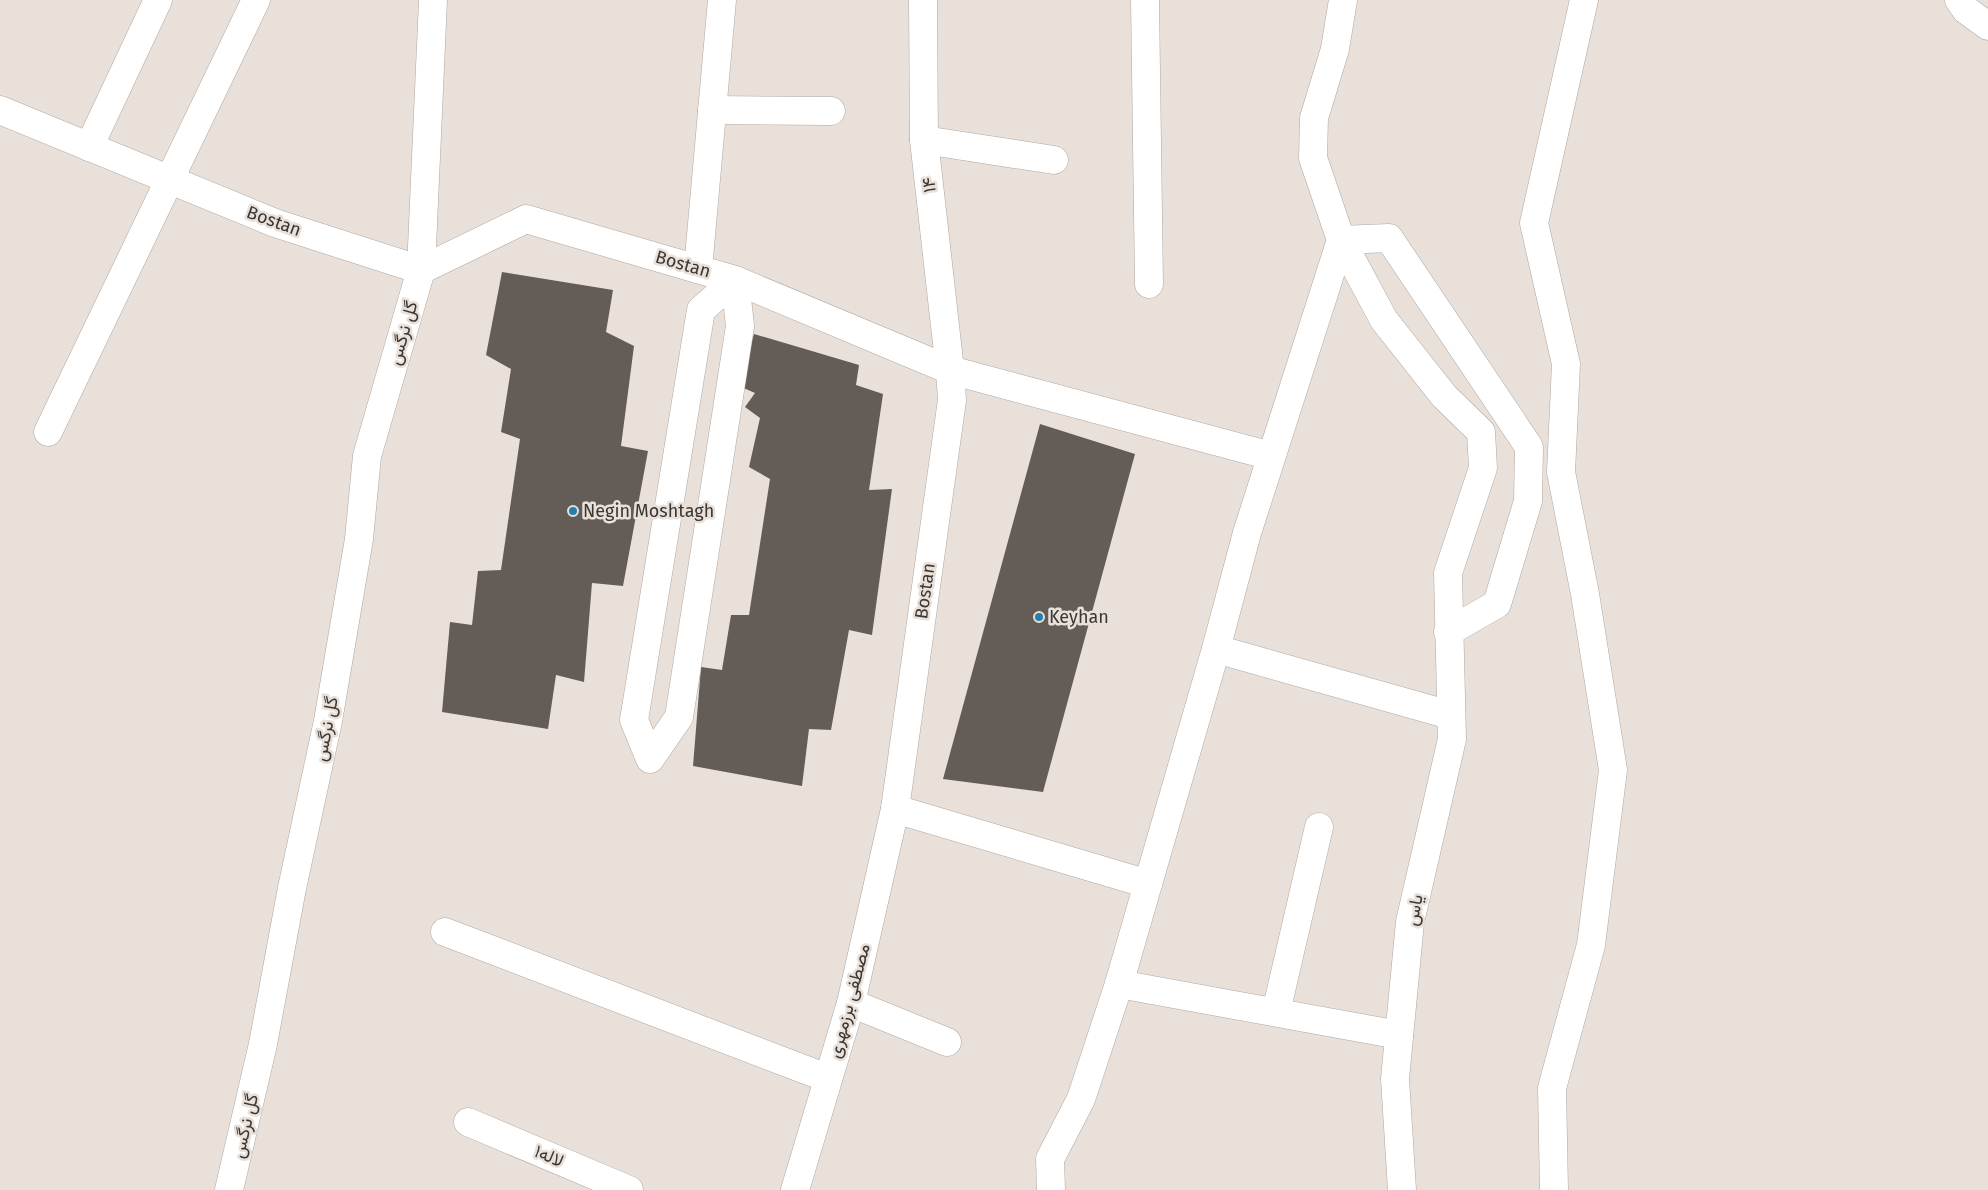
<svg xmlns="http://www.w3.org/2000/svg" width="1988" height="1190" font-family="'Fira Sans',Vazirmatn,sans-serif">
  <rect width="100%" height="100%" fill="#e9e0da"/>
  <g fill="#645c57">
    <polygon points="502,272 613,290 606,332 634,346 621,446 648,451 623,586 592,583 584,682 556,675 548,729 442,712 450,622 472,625 478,571 501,570 520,439 501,432 511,369 486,355"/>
    <polygon points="754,334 859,365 856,385 883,394 869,490 892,489 872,635 849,630 831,730 809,729 802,786 693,766 701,667 722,670 731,615 749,615 770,479 749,467 760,418 745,407 755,393 739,386"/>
    <polygon points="1040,424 1135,454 1043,792 943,779"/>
  </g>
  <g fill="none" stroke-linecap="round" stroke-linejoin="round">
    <g stroke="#afa7a1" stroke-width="29">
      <g id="street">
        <polyline points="923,0 924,140 950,370 1271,456"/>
        <polyline points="1145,0 1149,284"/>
        <polyline points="1343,0 1335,49 1314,118 1313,158 1341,240 1384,320 1444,396 1481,432 1483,468 1448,573 1452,739 1410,922 1395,1079 1402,1190"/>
        <polyline points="1959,0 1966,10 1988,26"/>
        <polyline points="0,110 275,223 421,270 526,219 735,280 950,370 952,400 895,809 851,1003 795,1190"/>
        <polyline points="712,110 831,111"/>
        <polyline points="924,140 1054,160"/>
        <polyline points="89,147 158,0"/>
        <polyline points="1341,240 1389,238 1529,447 1528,501 1497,604 1448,632"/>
        <polyline points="698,269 722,0"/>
        <polygon points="735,280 740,326 679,717 650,759 634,720 701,310"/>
        <polyline points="48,432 256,0"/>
        <polyline points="1216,649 1450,715"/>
        <polyline points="895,809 1148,884"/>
        <polyline points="445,932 827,1078"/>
        <polyline points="1119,984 1399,1035"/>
        <polyline points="851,1003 947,1042"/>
        <polyline points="1276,1012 1319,827"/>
        <polyline points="468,1122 629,1190"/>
        <polyline points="229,1190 263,1044 292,888 328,721 359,539 367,456 421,270 433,0"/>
        <polyline points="1051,1190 1050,1159 1081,1099 1119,984 1216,649 1247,533 1341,240"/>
        <polyline points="1554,1190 1552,1088 1591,945 1613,770 1585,594 1561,472 1566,364 1534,223 1584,0"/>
      </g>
    </g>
    <use href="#street" stroke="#fff" stroke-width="28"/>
  </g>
  <g fill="#247fad" stroke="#e9e0da" stroke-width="2">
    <circle cx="573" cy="511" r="5"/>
    <circle cx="1039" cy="617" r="5"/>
  </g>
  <g text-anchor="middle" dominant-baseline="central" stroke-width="5" stroke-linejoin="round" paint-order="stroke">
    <g font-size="18" fill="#3a3734" stroke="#e9e0da">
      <text transform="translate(929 185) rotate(-96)">۱۴</text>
      <text transform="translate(274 221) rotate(20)">Bostan</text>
      <text transform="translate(683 264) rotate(16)">Bostan</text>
      <text transform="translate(403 333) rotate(-74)">گل نرگس</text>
      <text transform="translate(925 591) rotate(-82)">Bostan</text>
      <text transform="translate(326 729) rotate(-79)">گل نرگس</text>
      <text transform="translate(1414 910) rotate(-79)">یاس</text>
      <text transform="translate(849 1001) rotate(-75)">مصطفی برزمهری</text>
      <text transform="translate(245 1126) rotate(-77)">گل نرگس</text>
      <text transform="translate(549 1156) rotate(23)">لاله۱</text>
    </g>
    <g font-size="18" fill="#3a3734" stroke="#e9e0da" text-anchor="start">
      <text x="583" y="511">Negin Moshtagh</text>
      <text x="1049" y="617">Keyhan</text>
    </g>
  </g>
</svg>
